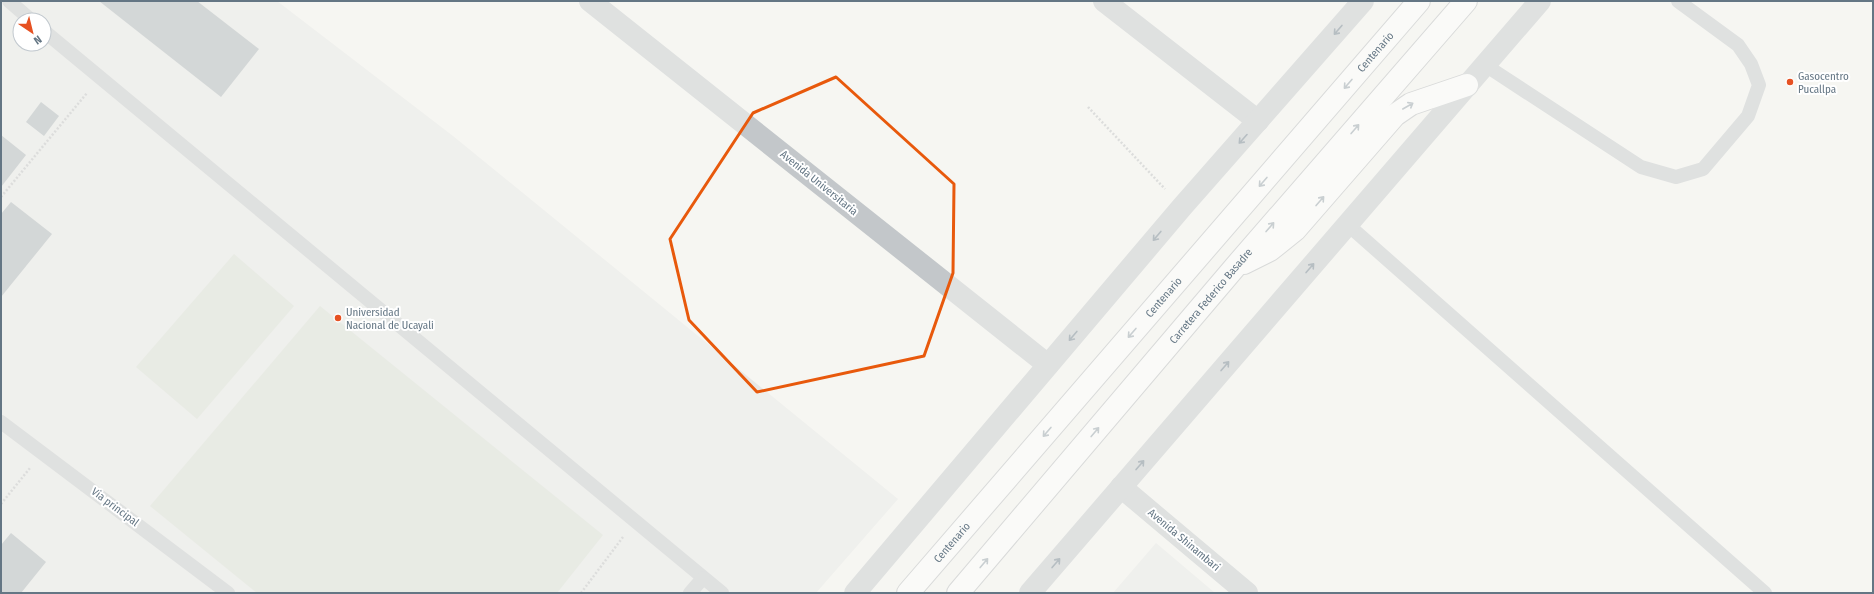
<svg xmlns="http://www.w3.org/2000/svg" width="1874" height="594" font-family="'Fira Sans Condensed',sans-serif">
  <rect width="100%" height="100%" fill="#f6f6f2"/>
  <g fill="#e7e8e6" fill-rule="evenodd">
    <path d="M1 1H277L453 136 898 499 816 593H1ZM20 20H44V44H20Z"/>
    <polygon points="1156,543 1215,593 1113,593"/>
  </g>
  <g fill="#d7ddd3">
    <polygon points="234,254 294,306 197,419 136,367"/>
    <polygon points="320,306 603,535 557,593 257,593 150,506"/>
  </g>
  <g fill="#a8b1b6">
    <polygon points="99,1 197,1 259,49 221,97"/>
    <polygon points="41,102 59,116 44,136 26,122"/>
    <polygon points="1,135 26,155 1,187"/>
    <polygon points="11,202 52,234 1,297 1,214"/>
    <polygon points="11,533 46,562 21,593 1,593 1,545"/>
  </g>
  <g fill="none" stroke-linecap="round" stroke-linejoin="round">
    <g stroke="#b6b9bc" stroke-width="24">
      <g id="trunk">
        <polyline points="1244,263 1270,250 1295,230 1395,115 1411,104 1467,85"/>
        <path id="s1" d="M908 593 1419 1"/>
        <path id="s2" d="M958 593 1235 267 1466 1"/>
      </g>
    </g>
    <g stroke="#bdbfc1" stroke-width="2.5" stroke-dasharray="2 2" stroke-linecap="butt">
      <polyline points="1088,107 1165,189"/>
      <polyline points="1,197 87,93"/>
      <polyline points="1,504 30,468"/>
      <polyline points="581,593 623,537"/>
    </g>
    <g stroke="#c3c7ca" stroke-width="14">
      <polyline points="9,1 31,20"/>
      <polyline points="44,31 722,593"/>
      <polyline points="1485,65 1641,167 1676,177 1703,169 1748,116 1759,85 1751,64 1738,45 1678,1"/>
      <polyline points="1347,224 1765,593"/>
      <polyline points="1,422 228,593"/>
      <polyline points="690,593 703,578"/>
    </g>
    <g stroke="#c3c7ca" stroke-width="22">
      <polyline points="590,1 1048,365"/>
      <polyline points="1104,1 1258,121"/>
    </g>
    <g stroke="#c3c7ca" stroke-width="22">
      <polyline points="1121,487 1247,593"/>
      <polyline points="855,593 1182,207 1363,1"/>
      <polyline points="1030,593 1540,1"/>
    </g>
    <use href="#trunk" stroke="#fff" stroke-width="22"/>
  </g>
  <defs><path id="oneway-shaft" d="M-6 0H5M1.5-3L5.5 0L1.5 3" fill="none" stroke-width="1.6" stroke-linecap="round" stroke-linejoin="round"/></defs>
  <g stroke="#697a88">
    <use href="#oneway-shaft" transform="translate(1338 30) rotate(131)"/>
    <use href="#oneway-shaft" transform="translate(1243 139) rotate(132)"/>
    <use href="#oneway-shaft" transform="translate(1157 236) rotate(130)"/>
    <use href="#oneway-shaft" transform="translate(1310 268) rotate(-49)"/>
    <use href="#oneway-shaft" transform="translate(1073 336) rotate(130)"/>
    <use href="#oneway-shaft" transform="translate(1225 366) rotate(-49)"/>
    <use href="#oneway-shaft" transform="translate(1140 465) rotate(-49)"/>
    <use href="#oneway-shaft" transform="translate(1056 563) rotate(-49)"/>
  </g>
  <g stroke="#929fa9">
    <use href="#oneway-shaft" transform="translate(1348 84) rotate(131)"/>
    <use href="#oneway-shaft" transform="translate(1408 106) rotate(-30)"/>
    <use href="#oneway-shaft" transform="translate(1355 129) rotate(-49)"/>
    <use href="#oneway-shaft" transform="translate(1263 182) rotate(131)"/>
    <use href="#oneway-shaft" transform="translate(1320 201) rotate(-49)"/>
    <use href="#oneway-shaft" transform="translate(1270 227) rotate(-49)"/>
    <use href="#oneway-shaft" transform="translate(1132 333) rotate(131)"/>
    <use href="#oneway-shaft" transform="translate(1047 432) rotate(131)"/>
    <use href="#oneway-shaft" transform="translate(1095 432) rotate(-50)"/>
    <use href="#oneway-shaft" transform="translate(984 563) rotate(-50)"/>
  </g>
  <path d="M0 0H1874V594H0ZM836 77 954 184 953 273 924 356 757 392 689 320 670 239 753 113Z" fill="#f6f6f2" fill-opacity=".55" fill-rule="evenodd"/>
  <path fill="none" stroke="#e8590c" stroke-width="3" stroke-linejoin="round" d="M836 77 954 184 953 273 924 356 757 392 689 320 670 239 753 113Z"/>
  <g fill="#e65122" stroke="#fff" stroke-width="1.5">
    <circle cx="1790" cy="82" r="4"/>
    <circle cx="338" cy="318" r="4"/>
  </g>
  <g text-anchor="middle" dominant-baseline="central" stroke-width="4" stroke-linejoin="round" paint-order="stroke">
    <g font-size="11" fill="#647684" stroke="#fff">
      <text stroke="none"><textPath href="#s1" startOffset="715">Centenario</textPath></text>
      <text transform="translate(819 183) rotate(39)">Avenida Universitaria</text>
      <text stroke="none"><textPath href="#s2" startOffset="390">Carretera Federico Basadre</textPath></text>
      <text stroke="none"><textPath href="#s1" startOffset="391">Centenario</textPath></text>
      <text transform="translate(115 507) rotate(37)">Via principal</text>
      <text transform="translate(1184 540) rotate(40)">Avenida Shinambari</text>
      <text stroke="none"><textPath href="#s1" startOffset="67">Centenario</textPath></text>
    </g>
    <g font-size="11" fill="#647684" stroke="#fff" text-anchor="start">
      <text x="1798" y="76">Gasocentro<tspan x="1798" dy="13">Pucallpa</tspan></text>
      <text x="346" y="312">Universidad<tspan x="346" dy="13">Nacional de Ucayali</tspan></text>
    </g>
  </g>
  <rect width="1874" height="594" fill="none" stroke="#647684" stroke-width="4"/>
  <g transform="translate(32 32) rotate(145)"><circle r="19" fill="#ffffff" stroke="#c1c8ce"/>
  <path d="M0-3L7 15L0 10L-7 15Z" fill="#e65122"/>
  <text y="-6" font-size="11" font-weight="bold" text-anchor="middle" fill="#647684">N</text>
  </g>
</svg>
